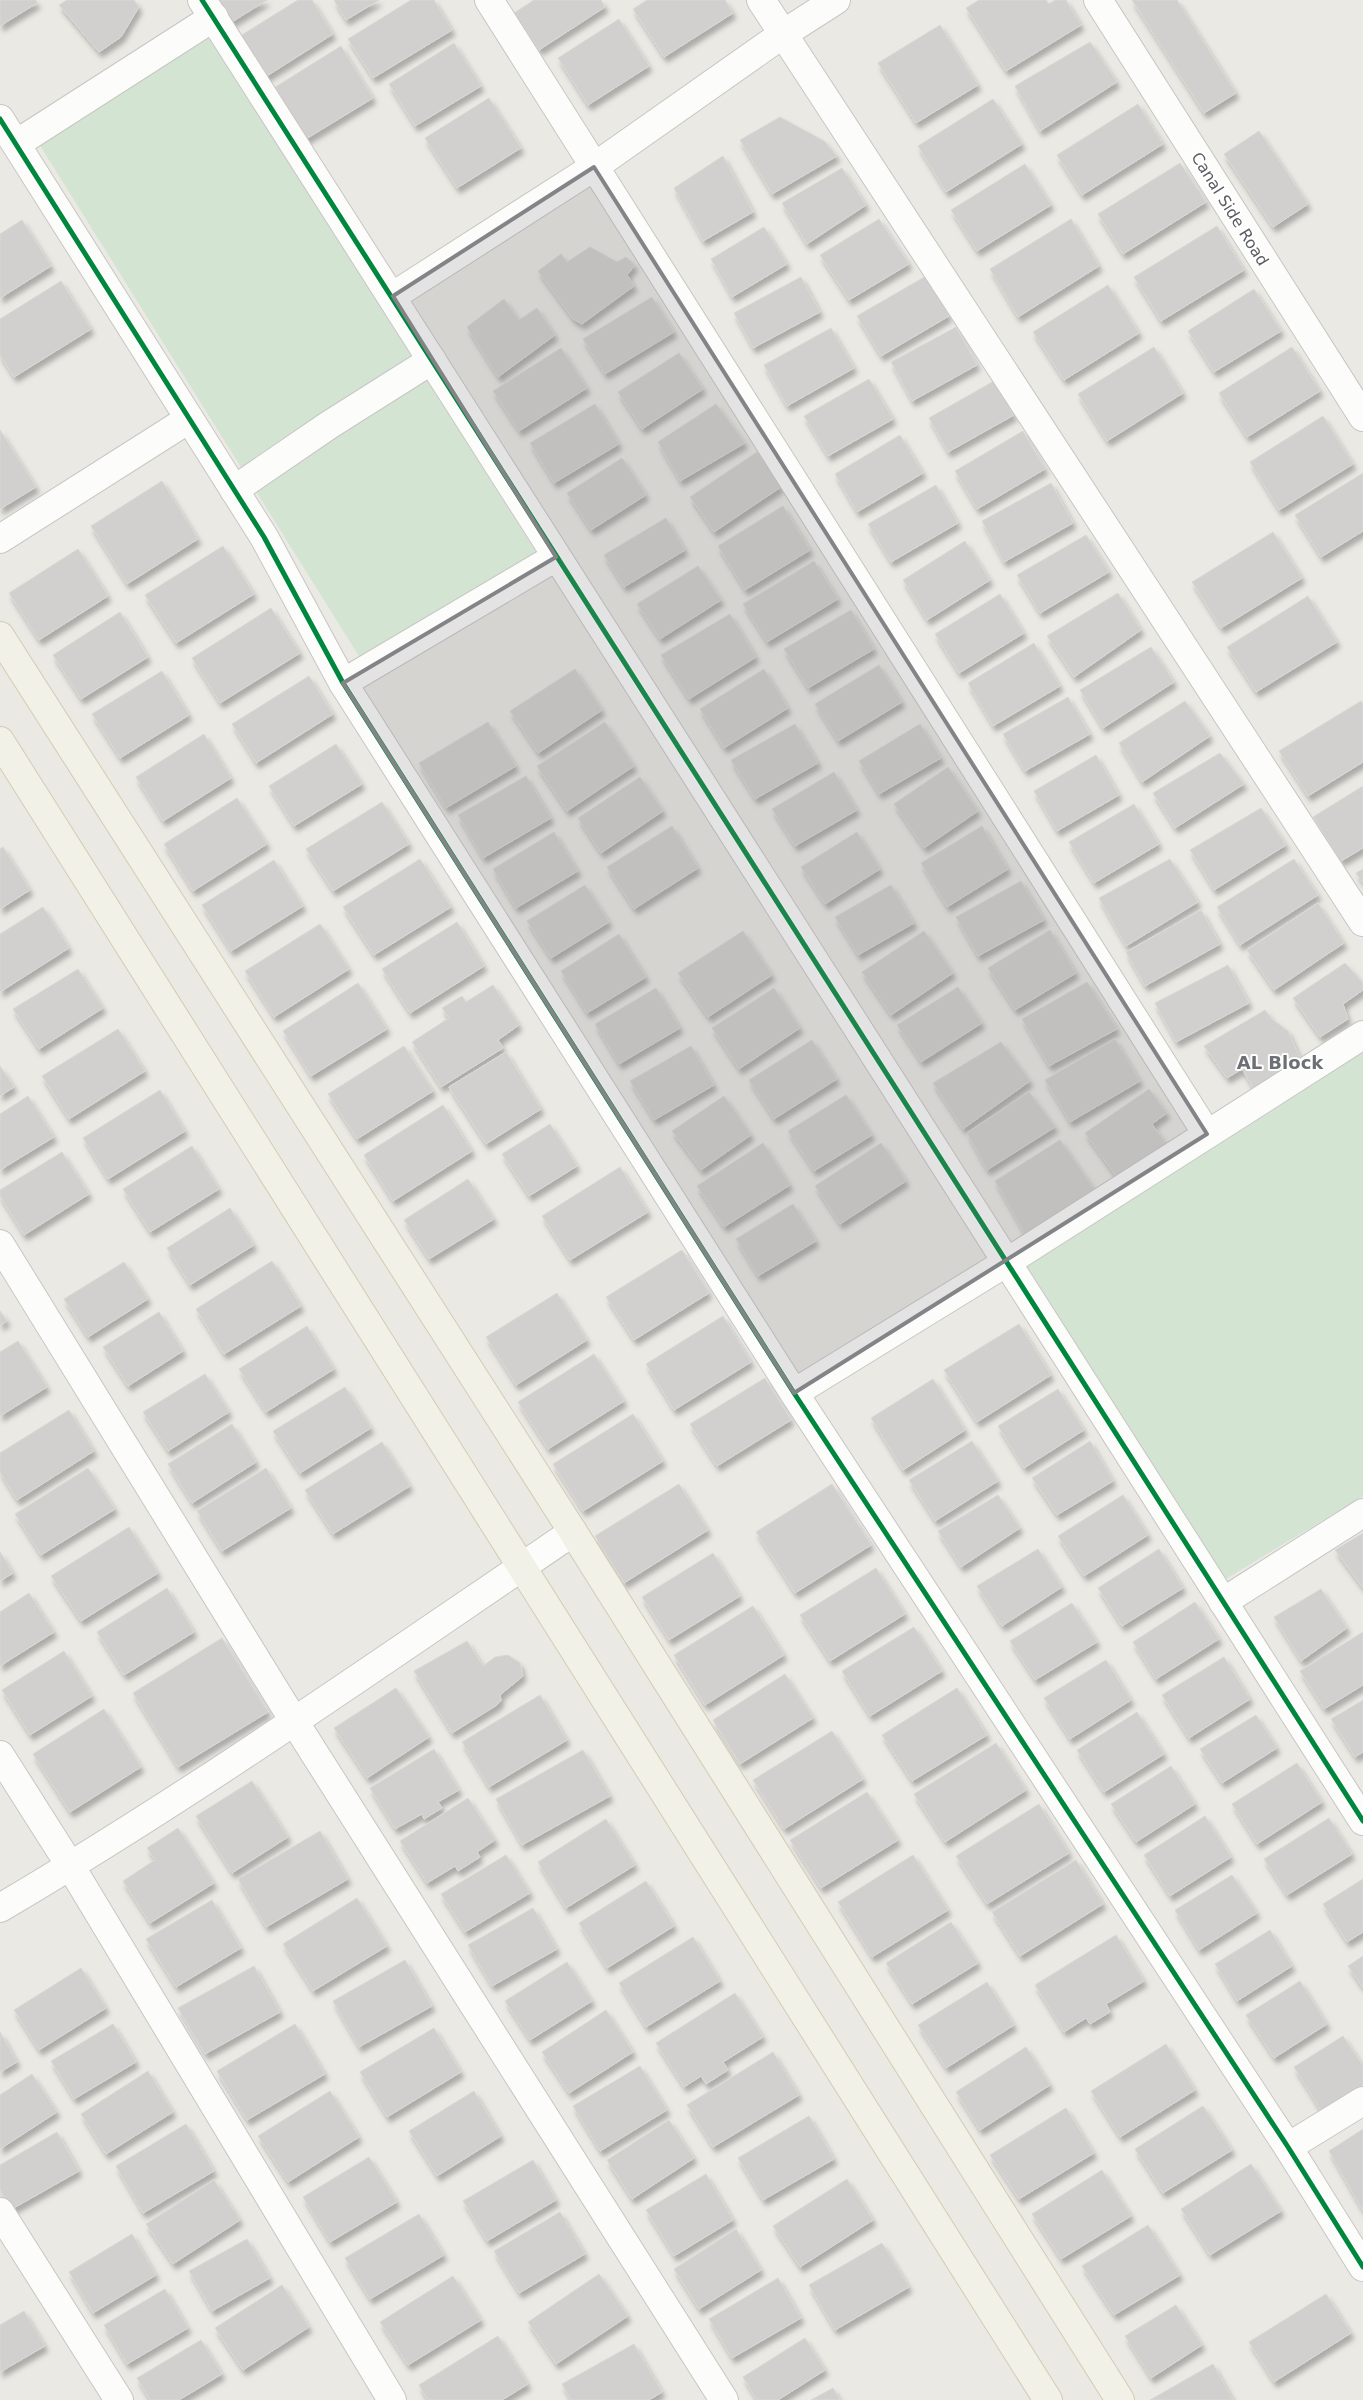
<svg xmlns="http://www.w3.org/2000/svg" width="1363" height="2400" font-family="'DejaVu Sans',sans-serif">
  <defs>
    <filter id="shadow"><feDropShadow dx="3" dy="5.5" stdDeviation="2.5" flood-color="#0004"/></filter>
  </defs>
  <rect width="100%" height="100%" fill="#eae9e4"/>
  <g fill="#d3e5d2">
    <polygon points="211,37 538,555 362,661 39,144"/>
    <polygon points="1363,1050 1363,1496 1221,1582 1026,1266"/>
  </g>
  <g fill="#d1d0ce" stroke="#d9d8d4" filter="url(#shadow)">
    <polygon points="0,0 36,0 37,3 0,26"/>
    <polygon points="67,0 134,0 139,7 121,37 99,52 59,5"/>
    <polygon points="212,0 267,0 227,25"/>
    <polygon points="298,0 312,0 333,34 262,79 237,38"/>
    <polygon points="334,0 379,0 346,20"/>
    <polygon points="411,0 434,0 452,30 373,78 348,39"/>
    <polygon points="534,0 601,0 605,7 539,50 514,13"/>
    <polygon points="647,0 725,0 733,13 664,57 633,9"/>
    <polygon points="979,0 1046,0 1049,4 1055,0 1066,0 1081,25 1006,71 966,8"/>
    <polygon points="1132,0 1177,0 1236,93 1204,113"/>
    <polygon points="619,19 649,66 588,105 558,58"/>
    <polygon points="940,25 978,85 916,123 878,63"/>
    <polygon points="1090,42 1117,82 1040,131 1015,86"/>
    <polygon points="454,43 481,86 415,126 389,84"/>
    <polygon points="341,46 373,98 301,142 269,91"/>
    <polygon points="489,98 521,148 457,188 425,138"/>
    <polygon points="993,99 1022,144 946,192 918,146"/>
    <polygon points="1138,104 1163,144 1082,195 1057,155"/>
    <polygon points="780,117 824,141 837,156 772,194 740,140"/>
    <polygon points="1259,131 1308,204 1273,227 1224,154"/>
    <polygon points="723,156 753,212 703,241 674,188"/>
    <polygon points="1180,163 1206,202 1123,254 1098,214"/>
    <polygon points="1025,164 1051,205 977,251 951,210"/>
    <polygon points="842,168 866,205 807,244 782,203"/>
    <polygon points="879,219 909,264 849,300 820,255"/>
    <polygon points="1071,219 1099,266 1018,317 990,269"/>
    <polygon points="22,220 51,266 0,298 0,234"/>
    <polygon points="1217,226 1244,270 1161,321 1134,277"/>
    <polygon points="764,227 787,264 732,297 711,259"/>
    <polygon points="590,247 617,262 626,257 635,265 627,275 634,286 582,324 573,319 538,271 561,254 567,262"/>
    <polygon points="926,276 949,316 881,356 857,316"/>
    <polygon points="801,277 820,312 753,348 734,313"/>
    <polygon points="61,281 91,329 14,377 0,355 0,319"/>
    <polygon points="1108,285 1139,333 1064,380 1033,332"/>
    <polygon points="1254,289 1281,331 1214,372 1188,331"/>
    <polygon points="652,297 674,332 605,374 583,339"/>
    <polygon points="504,299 519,320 537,308 555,335 498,377 467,327"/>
    <polygon points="956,327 977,365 912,401 891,362"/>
    <polygon points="831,328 854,368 787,406 764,365"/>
    <polygon points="1154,347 1183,393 1107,441 1078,394"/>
    <polygon points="1292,347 1320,391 1247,437 1219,393"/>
    <polygon points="561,348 587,388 519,431 493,391"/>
    <polygon points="679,353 703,389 642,429 618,392"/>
    <polygon points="869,379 893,419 828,456 804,416"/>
    <polygon points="994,381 1014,415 948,452 929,418"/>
    <polygon points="595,404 619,444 554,483 530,443"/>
    <polygon points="716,404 745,443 680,481 658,442"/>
    <polygon points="1323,416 1353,464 1279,510 1250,462"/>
    <polygon points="0,430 36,487 0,509"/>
    <polygon points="1023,431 1045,469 977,509 955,471"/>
    <polygon points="900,435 923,473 857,512 835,474"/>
    <polygon points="757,452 781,487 714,532 690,497"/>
    <polygon points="622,458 646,495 591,530 567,493"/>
    <polygon points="1363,473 1363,531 1321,557 1295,515"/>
    <polygon points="162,481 198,539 127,584 91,526"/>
    <polygon points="1051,483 1073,523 1004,562 982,521"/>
    <polygon points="936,485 958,523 891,562 868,524"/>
    <polygon points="783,506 810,550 745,590 718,546"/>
    <polygon points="666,518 685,550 624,587 604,555"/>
    <polygon points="1273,532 1302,578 1221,628 1192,582"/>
    <polygon points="1086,535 1109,572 1040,613 1017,575"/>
    <polygon points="965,541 990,580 927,620 903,580"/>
    <polygon points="223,546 254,594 176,643 145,595"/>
    <polygon points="78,549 108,596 39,640 9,593"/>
    <polygon points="814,561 838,599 767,642 743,604"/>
    <polygon points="698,566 721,600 660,639 637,604"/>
    <polygon points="1118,593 1141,630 1074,677 1047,636"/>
    <polygon points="1000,594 1024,633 959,673 935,634"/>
    <polygon points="1308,596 1337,642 1256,692 1227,647"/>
    <polygon points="271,608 300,653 220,703 192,658"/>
    <polygon points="851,610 874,649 808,688 784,649"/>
    <polygon points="120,612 148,657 81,699 53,655"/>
    <polygon points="730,614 756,657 689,699 661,655"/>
    <polygon points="1034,643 1060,686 993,726 968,683"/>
    <polygon points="1151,647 1174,682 1103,728 1080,690"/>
    <polygon points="879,665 902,702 838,741 815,704"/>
    <polygon points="575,669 602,710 538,753 510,711"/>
    <polygon points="764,669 788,708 724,748 700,709"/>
    <polygon points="162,671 189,715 120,758 92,714"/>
    <polygon points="309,676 333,714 256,763 232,724"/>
    <polygon points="1068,697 1090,734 1025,771 1003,734"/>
    <polygon points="1185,701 1210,736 1142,782 1119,743"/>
    <polygon points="1361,701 1363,704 1363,762 1308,796 1279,751"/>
    <polygon points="488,722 516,766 446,808 419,763"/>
    <polygon points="605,722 634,766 567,811 537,766"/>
    <polygon points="795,724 818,763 755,799 731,760"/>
    <polygon points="920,724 941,758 879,794 859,761"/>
    <polygon points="204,734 231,778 163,821 136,777"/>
    <polygon points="336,744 362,784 294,826 269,786"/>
    <polygon points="1220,753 1244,784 1175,828 1153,793"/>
    <polygon points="1096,755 1119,795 1057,831 1034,791"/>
    <polygon points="948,767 978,811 924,848 894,804"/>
    <polygon points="834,772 857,810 795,846 772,809"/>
    <polygon points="526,776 551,818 483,858 458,815"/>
    <polygon points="640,777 663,811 601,853 578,818"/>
    <polygon points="1363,786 1363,848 1341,861 1313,817"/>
    <polygon points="237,798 267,844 193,891 164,844"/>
    <polygon points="382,802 409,844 333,891 306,849"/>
    <polygon points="1134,804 1159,844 1094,883 1069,842"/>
    <polygon points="1261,808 1286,845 1214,890 1190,850"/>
    <polygon points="672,826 698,868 634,909 607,867"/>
    <polygon points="982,826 1008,869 947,907 921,863"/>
    <polygon points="554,832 578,871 516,908 493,869"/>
    <polygon points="857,832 880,869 825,904 801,867"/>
    <polygon points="3,847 30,890 0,909 0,849"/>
    <polygon points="420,859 451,907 374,955 343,907"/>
    <polygon points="1170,859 1198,902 1126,946 1099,898"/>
    <polygon points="1294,859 1318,895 1240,945 1217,907"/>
    <polygon points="274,860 303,906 231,951 202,905"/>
    <polygon points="1363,869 1363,883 1356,873"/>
    <polygon points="1021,881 1044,920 978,956 956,917"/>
    <polygon points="585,885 609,922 551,958 527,921"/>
    <polygon points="891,885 914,923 858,955 835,917"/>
    <polygon points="1318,903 1344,943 1274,990 1247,950"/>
    <polygon points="43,907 69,948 0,992 0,934"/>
    <polygon points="1201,910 1220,944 1145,986 1126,952"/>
    <polygon points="457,922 484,966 410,1013 382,969"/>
    <polygon points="320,924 349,969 274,1017 245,971"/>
    <polygon points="1050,930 1076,973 1015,1010 988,968"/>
    <polygon points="743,931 772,975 708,1017 678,973"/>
    <polygon points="924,931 953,973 891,1015 862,972"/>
    <polygon points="619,934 646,977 587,1013 561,971"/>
    <polygon points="1345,963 1363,983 1363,990 1343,1004 1348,1019 1320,1037 1293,998"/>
    <polygon points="1228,965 1249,1003 1176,1042 1155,1003"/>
    <polygon points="78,969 103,1008 39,1049 13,1009"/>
    <polygon points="1087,982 1117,1029 1049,1066 1022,1019"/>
    <polygon points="358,983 387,1029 311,1076 283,1031"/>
    <polygon points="493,985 519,1025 498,1040 503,1048 441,1087 412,1042 449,1018 442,1008 462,996 466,1002"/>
    <polygon points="958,987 982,1023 921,1062 897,1025"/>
    <polygon points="656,988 680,1028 619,1064 595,1024"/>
    <polygon points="774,988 800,1028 739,1069 712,1028"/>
    <polygon points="1265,1010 1272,1019 1288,1031 1305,1070 1254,1089 1242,1069 1227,1078 1204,1046"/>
    <polygon points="118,1029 145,1071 69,1119 42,1076"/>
    <polygon points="1115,1039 1140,1081 1070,1122 1045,1080"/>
    <polygon points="812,1040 837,1079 774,1119 749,1080"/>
    <polygon points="1001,1042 1030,1081 963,1129 933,1083"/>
    <polygon points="404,1046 433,1091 357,1139 328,1094"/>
    <polygon points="691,1046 714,1085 654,1120 630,1081"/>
    <polygon points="506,1052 541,1109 486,1144 449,1087"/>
    <polygon points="0,1066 14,1087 0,1096"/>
    <polygon points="1149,1089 1167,1113 1152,1124 1167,1145 1120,1182 1085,1133"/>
    <polygon points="160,1090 185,1131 108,1179 83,1138"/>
    <polygon points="1029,1092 1055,1127 987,1170 967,1133"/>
    <polygon points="846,1095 872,1135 814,1171 788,1131"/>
    <polygon points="28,1096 54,1137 0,1170 0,1114"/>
    <polygon points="724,1096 751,1135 701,1170 672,1131"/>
    <polygon points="443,1105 472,1151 393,1201 364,1155"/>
    <polygon points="550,1124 577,1166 529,1196 502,1154"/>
    <polygon points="1060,1140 1094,1189 1025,1234 995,1181"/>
    <polygon points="763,1143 790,1185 724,1227 697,1186"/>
    <polygon points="881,1143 906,1181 840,1224 815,1186"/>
    <polygon points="192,1146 219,1189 150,1232 123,1189"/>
    <polygon points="62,1152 89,1194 24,1235 0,1196 0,1190"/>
    <polygon points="620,1167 648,1212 570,1260 542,1216"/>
    <polygon points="468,1179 494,1219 429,1259 404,1220"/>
    <polygon points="793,1204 816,1241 758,1276 736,1239"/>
    <polygon points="230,1208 254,1245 190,1285 167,1248"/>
    <polygon points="682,1250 709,1293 634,1340 606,1297"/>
    <polygon points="272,1261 301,1306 224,1354 196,1309"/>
    <polygon points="124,1262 148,1299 88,1337 64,1299"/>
    <polygon points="557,1293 587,1340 516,1385 486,1337"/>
    <polygon points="0,1311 7,1321 0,1325"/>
    <polygon points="159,1312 183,1351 128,1386 103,1347"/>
    <polygon points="723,1316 751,1362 674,1410 646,1364"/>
    <polygon points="1019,1324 1051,1375 977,1422 944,1370"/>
    <polygon points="307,1326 334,1369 266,1412 239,1369"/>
    <polygon points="18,1341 47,1387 0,1416 0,1352"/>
    <polygon points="594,1354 624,1401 548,1449 518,1402"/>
    <polygon points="205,1374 229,1412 168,1451 143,1412"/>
    <polygon points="765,1378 791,1420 717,1466 690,1424"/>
    <polygon points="933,1379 965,1430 903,1470 871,1418"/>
    <polygon points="345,1387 371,1428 300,1473 273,1431"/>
    <polygon points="1058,1389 1084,1430 1024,1468 998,1426"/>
    <polygon points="69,1410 94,1451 17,1500 0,1472 0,1453"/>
    <polygon points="633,1414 663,1461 583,1511 553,1464"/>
    <polygon points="232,1424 256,1462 192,1503 168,1464"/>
    <polygon points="972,1441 998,1481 935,1521 909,1480"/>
    <polygon points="1090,1441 1113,1481 1057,1515 1032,1478"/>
    <polygon points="382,1442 410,1486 333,1534 305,1490"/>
    <polygon points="88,1468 115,1509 41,1555 15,1514"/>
    <polygon points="266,1468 291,1508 222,1551 197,1511"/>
    <polygon points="679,1484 708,1530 624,1583 595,1536"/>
    <polygon points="832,1484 871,1545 795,1593 756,1532"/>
    <polygon points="998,1495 1020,1528 961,1567 938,1531"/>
    <polygon points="1123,1495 1148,1535 1084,1576 1058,1536"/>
    <polygon points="129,1527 158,1573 81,1621 51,1576"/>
    <polygon points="1363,1533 1363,1588 1335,1550"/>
    <polygon points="1038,1549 1062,1587 1002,1626 977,1586"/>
    <polygon points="1159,1549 1183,1588 1122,1626 1098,1588"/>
    <polygon points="0,1552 13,1573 0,1581"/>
    <polygon points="713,1553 740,1596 669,1640 642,1597"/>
    <polygon points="876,1568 905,1614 830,1661 800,1615"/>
    <polygon points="167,1588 194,1632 124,1675 97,1632"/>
    <polygon points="1321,1589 1347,1628 1301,1661 1274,1617"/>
    <polygon points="29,1593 54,1632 0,1666 0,1612"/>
    <polygon points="1195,1602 1219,1639 1156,1679 1133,1642"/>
    <polygon points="1072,1603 1097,1642 1035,1680 1010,1641"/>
    <polygon points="753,1606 784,1655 705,1705 674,1655"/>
    <polygon points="914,1627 942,1671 870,1716 842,1671"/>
    <polygon points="1363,1632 1363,1685 1324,1709 1300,1671"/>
    <polygon points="222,1638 268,1712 178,1767 133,1693"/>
    <polygon points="467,1641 483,1666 495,1657 508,1655 520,1663 523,1676 500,1695 501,1701 497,1705 452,1733 414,1671"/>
    <polygon points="64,1651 92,1696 30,1735 2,1690"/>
    <polygon points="1224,1657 1250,1699 1189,1738 1162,1695"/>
    <polygon points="1106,1660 1131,1700 1070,1739 1044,1698"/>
    <polygon points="785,1674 813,1718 740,1764 713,1720"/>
    <polygon points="396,1688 429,1737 367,1778 334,1728"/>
    <polygon points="957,1688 987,1735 912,1781 882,1735"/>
    <polygon points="540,1695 567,1740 489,1787 462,1742"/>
    <polygon points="1363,1700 1363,1752 1355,1757 1331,1719"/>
    <polygon points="104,1709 141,1767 70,1812 33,1754"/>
    <polygon points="1137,1712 1164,1754 1104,1792 1077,1750"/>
    <polygon points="1256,1715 1277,1748 1222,1783 1200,1749"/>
    <polygon points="832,1731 863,1779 784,1829 753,1780"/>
    <polygon points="996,1743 1026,1790 945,1842 914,1794"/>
    <polygon points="434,1749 459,1790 438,1802 442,1808 424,1819 422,1814 395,1829 370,1788"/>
    <polygon points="583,1750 610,1796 522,1845 496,1799"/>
    <polygon points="1297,1763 1322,1802 1257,1844 1232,1804"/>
    <polygon points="1171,1766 1195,1804 1136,1842 1111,1804"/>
    <polygon points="252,1781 288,1837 232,1873 196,1816"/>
    <polygon points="867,1792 898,1840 821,1888 790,1840"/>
    <polygon points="468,1798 495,1840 477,1852 480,1857 458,1871 455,1866 427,1883 400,1841"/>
    <polygon points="1039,1804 1069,1853 987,1904 956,1856"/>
    <polygon points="1205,1816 1231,1857 1170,1896 1144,1855"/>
    <polygon points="1329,1818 1352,1854 1287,1895 1264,1859"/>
    <polygon points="606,1819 635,1865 566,1908 538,1862"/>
    <polygon points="178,1828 214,1883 150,1923 123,1881 155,1860 147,1848"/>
    <polygon points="320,1831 348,1879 266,1927 238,1879"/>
    <polygon points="506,1855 530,1893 465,1932 441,1894"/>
    <polygon points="913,1855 948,1910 872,1957 838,1902"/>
    <polygon points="1076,1860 1103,1904 1020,1956 992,1912"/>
    <polygon points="1232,1875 1257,1913 1199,1950 1175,1910"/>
    <polygon points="1363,1879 1363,1932 1347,1942 1323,1904"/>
    <polygon points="646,1881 674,1926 607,1968 579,1923"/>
    <polygon points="357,1898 387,1946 313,1991 283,1944"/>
    <polygon points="212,1900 241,1948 176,1987 146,1939"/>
    <polygon points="533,1908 557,1949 492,1986 468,1945"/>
    <polygon points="951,1922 978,1963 912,2004 886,1963"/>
    <polygon points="1270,1930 1292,1966 1237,2001 1215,1964"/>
    <polygon points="1116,1935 1144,1981 1106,2004 1110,2012 1090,2024 1086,2018 1064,2032 1035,1985"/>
    <polygon points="693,1937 720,1981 646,2027 619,1983"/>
    <polygon points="1363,1956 1363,1988 1348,1966"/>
    <polygon points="405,1960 432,2006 359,2047 333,2001"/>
    <polygon points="567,1962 592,2001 530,2040 505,2001"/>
    <polygon points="254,1966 280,2012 205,2054 178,2008"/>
    <polygon points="81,1968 106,2008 39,2050 14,2010"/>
    <polygon points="1300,1981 1327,2024 1274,2058 1246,2015"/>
    <polygon points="987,1982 1014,2025 946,2068 918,2025"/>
    <polygon points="735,1993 763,2037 723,2062 728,2070 706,2084 701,2076 684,2087 656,2043"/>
    <polygon points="606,2010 633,2052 569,2093 542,2052"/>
    <polygon points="113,2024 136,2062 74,2099 51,2061"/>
    <polygon points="295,2024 325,2074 247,2120 217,2071"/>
    <polygon points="434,2028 461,2072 387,2117 360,2072"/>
    <polygon points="0,2032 17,2062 0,2072"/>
    <polygon points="1343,2036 1363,2066 1363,2086 1322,2112 1294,2067"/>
    <polygon points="1166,2044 1195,2090 1120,2137 1091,2091"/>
    <polygon points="1026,2047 1050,2085 980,2130 956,2092"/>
    <polygon points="773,2052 799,2095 713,2147 687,2105"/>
    <polygon points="640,2066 667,2110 600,2151 573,2106"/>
    <polygon points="148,2071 173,2112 106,2154 81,2114"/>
    <polygon points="32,2074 57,2112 0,2149 0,2095"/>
    <polygon points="330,2091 359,2137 288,2182 258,2136"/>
    <polygon points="474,2091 501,2136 437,2176 409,2131"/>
    <polygon points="1203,2106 1232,2150 1163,2193 1135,2149"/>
    <polygon points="1066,2108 1094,2153 1019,2199 990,2155"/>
    <polygon points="809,2116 834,2159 763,2200 738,2158"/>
    <polygon points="669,2120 694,2158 632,2199 607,2160"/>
    <polygon points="186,2124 214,2171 143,2213 116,2166"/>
    <polygon points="1363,2129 1363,2211 1329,2151"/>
    <polygon points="57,2132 79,2171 12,2209 0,2190 0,2165"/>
    <polygon points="369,2157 397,2202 330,2242 303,2197"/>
    <polygon points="533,2160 556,2200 487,2241 463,2201"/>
    <polygon points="1251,2164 1281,2211 1210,2255 1181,2209"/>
    <polygon points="1102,2170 1131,2216 1061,2259 1032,2214"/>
    <polygon points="706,2174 733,2220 674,2256 646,2210"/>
    <polygon points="847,2179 873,2220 800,2267 773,2226"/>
    <polygon points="214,2180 240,2220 173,2264 146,2224"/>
    <polygon points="560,2212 585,2254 519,2293 494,2251"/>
    <polygon points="419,2214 444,2255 370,2299 345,2258"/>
    <polygon points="1148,2225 1180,2275 1114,2315 1082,2266"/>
    <polygon points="736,2229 761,2270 699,2309 674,2269"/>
    <polygon points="132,2234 156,2275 93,2313 69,2272"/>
    <polygon points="247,2239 270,2278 212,2311 189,2271"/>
    <polygon points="882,2243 909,2287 835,2330 809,2285"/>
    <polygon points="599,2274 628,2316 556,2364 528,2322"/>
    <polygon points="453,2276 481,2320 408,2365 380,2322"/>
    <polygon points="778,2278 801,2318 732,2358 709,2319"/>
    <polygon points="282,2285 309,2327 243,2370 215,2328"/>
    <polygon points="165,2289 188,2328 127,2364 104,2325"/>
    <polygon points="1326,2294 1351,2333 1274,2382 1249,2342"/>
    <polygon points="1176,2305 1202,2345 1151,2378 1125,2336"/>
    <polygon points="24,2311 45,2346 0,2372 0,2325"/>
    <polygon points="498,2336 528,2384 502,2400 428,2400 419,2385"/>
    <polygon points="805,2338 825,2370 778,2400 757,2400 743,2377"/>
    <polygon points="201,2340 222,2374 179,2400 150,2400 137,2378"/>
    <polygon points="634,2344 662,2392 649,2400 571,2400 562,2384"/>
    <polygon points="1213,2364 1233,2400 1150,2400"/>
    <polygon points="833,2388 840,2400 811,2400"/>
  </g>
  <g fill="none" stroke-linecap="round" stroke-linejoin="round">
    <g stroke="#c7c6c5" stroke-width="30">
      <g id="minor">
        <polyline points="202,0 1363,1821"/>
        <polyline points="489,0 1207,1134"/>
        <polyline points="761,0 1363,922"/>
        <polyline points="1098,0 1363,417"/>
        <polyline points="0,119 264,537 343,683 794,1393 1288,2147 1363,2267"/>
        <polyline points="16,144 214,17"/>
        <polyline points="393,296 594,167 783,34 836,0"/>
        <polyline points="234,490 329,425 432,360"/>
        <polyline points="0,539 189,419"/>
        <polyline points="343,683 556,557"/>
        <polyline points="0,1244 294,1721 724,2400"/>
        <polyline points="794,1393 1007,1262 1363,1035"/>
        <polyline points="1223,1602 1363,1513"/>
        <polyline points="0,1755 71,1867 392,2400"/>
        <path d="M0 1908C197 1792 384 1660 573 1532"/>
        <polyline points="1288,2147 1363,2101"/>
        <polyline points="0,2212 119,2400"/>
      </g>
    </g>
    <g stroke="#d0ccb4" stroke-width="30">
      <g id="major">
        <polyline points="0,636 573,1532 1120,2400"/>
        <polyline points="0,741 1048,2400"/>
      </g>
    </g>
    <use href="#minor" stroke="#fcfcfb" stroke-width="28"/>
    <use href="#major" stroke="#f2f1e7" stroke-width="28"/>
    <g stroke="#fff" stroke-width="8">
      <g id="cycleway">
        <polyline points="202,0 1363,1821"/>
        <polyline points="0,119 264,537 343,683 794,1393 1288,2147 1363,2267"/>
      </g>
    </g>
    <use href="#cycleway" stroke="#00873e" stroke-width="5"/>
  </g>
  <path fill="#838487" fill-opacity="0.2" stroke="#838487" stroke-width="4" stroke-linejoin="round" d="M594 167 1207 1134 794 1393 343 683 556 557 393 296Z"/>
  <g text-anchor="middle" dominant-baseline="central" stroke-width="4" stroke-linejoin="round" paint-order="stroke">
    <g font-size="16" fill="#5b5d62" stroke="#fff">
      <text transform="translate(1230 209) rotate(58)">Canal Side Road</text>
    </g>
    <g font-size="18" font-weight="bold" fill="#6c6f74" stroke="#fff">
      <text x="1280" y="1062">AL Block</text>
    </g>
  </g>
</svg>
